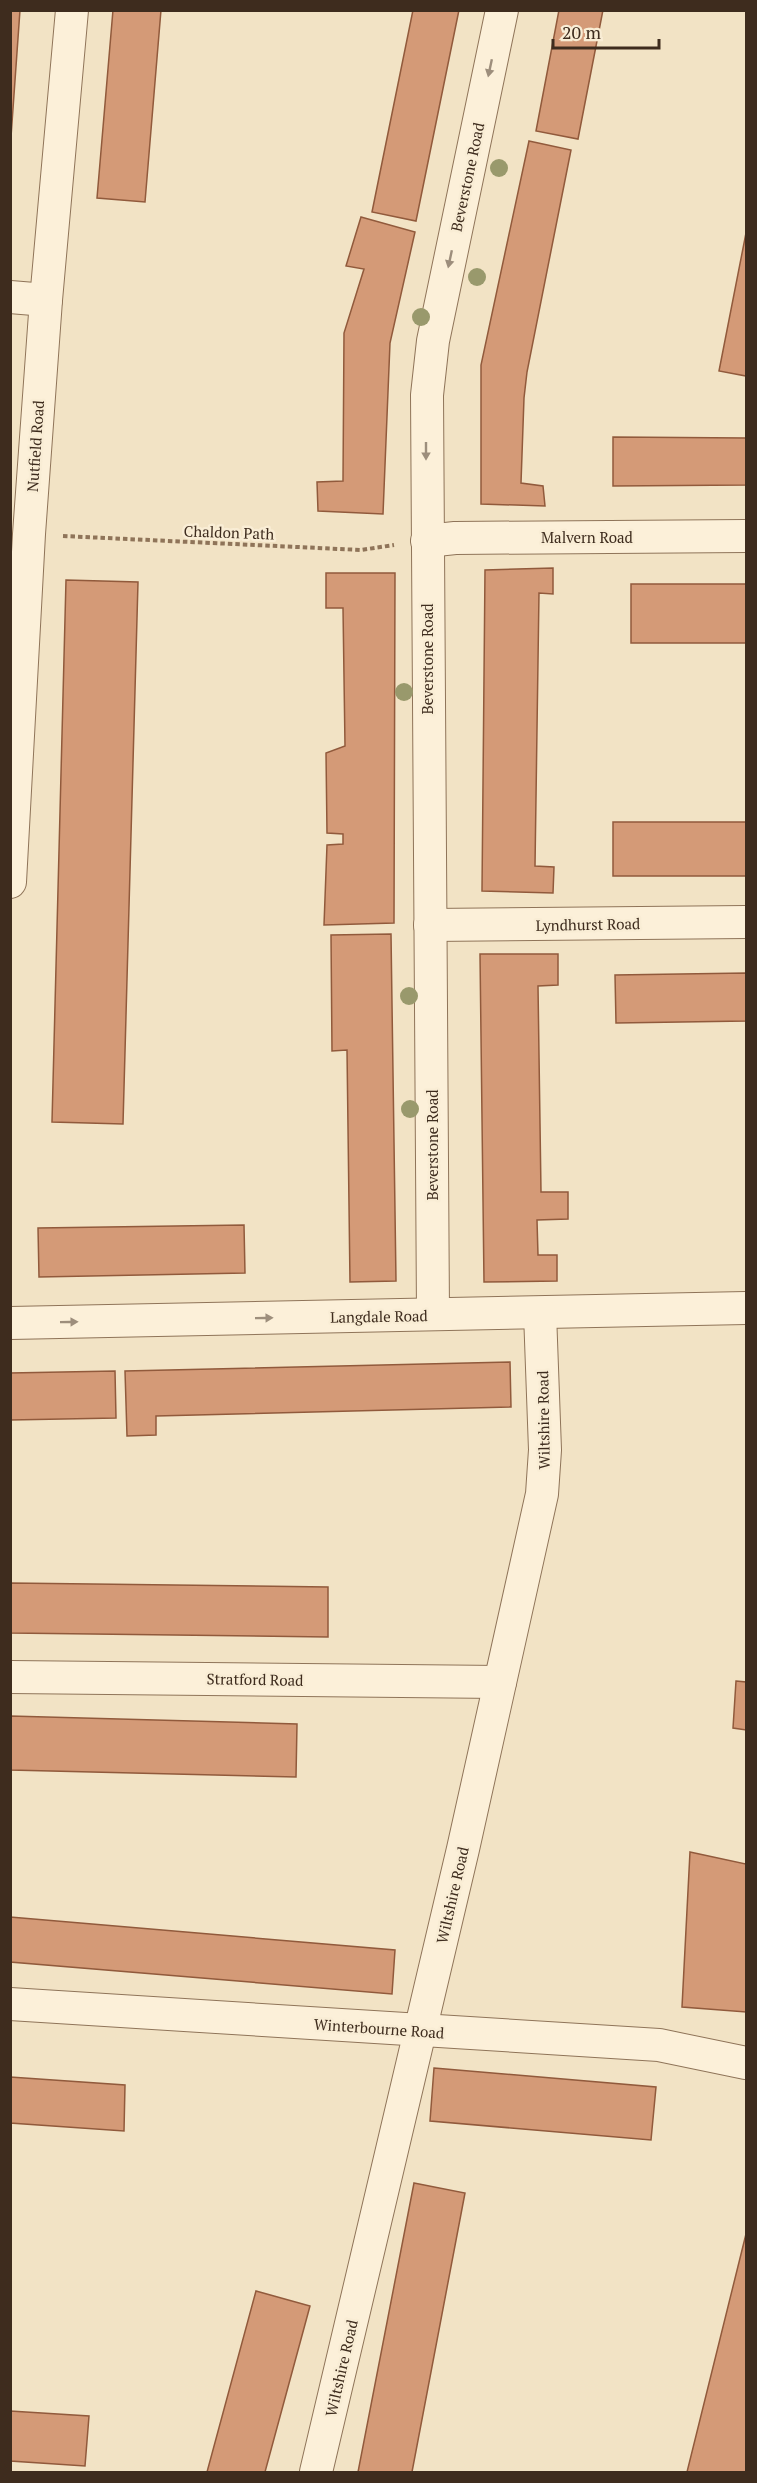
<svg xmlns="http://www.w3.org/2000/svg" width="757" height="2483" font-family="'PT Serif',serif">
  <rect width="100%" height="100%" fill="#f2e3c5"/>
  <g fill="#d49a77" stroke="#915a3c" stroke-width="1.5">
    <polygon points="10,10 20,10 10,151"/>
    <polygon points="113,10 161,10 145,202 97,198"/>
    <polygon points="413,10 459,10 416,221 372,212"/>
    <polygon points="559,10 603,10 578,139 536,131"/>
    <polygon points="529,141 571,150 527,372 524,398 521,483 543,486 545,506 481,504 481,365"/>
    <polygon points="361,217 415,232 390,343 383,514 318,511 317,482 343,481 344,333 364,269 346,266"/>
    <polygon points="746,233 746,376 719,371"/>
    <polygon points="613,437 746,438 746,485 613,486"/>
    <polygon points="553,568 553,594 539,593 535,866 554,867 553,893 482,891 485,570"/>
    <polygon points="326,573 395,573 394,923 324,925 327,845 343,844 343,834 327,833 326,753 345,746 343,608 326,608"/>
    <polygon points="66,580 138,582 123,1124 52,1122"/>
    <rect x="631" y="584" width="115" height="59"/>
    <rect x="613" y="822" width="133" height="54"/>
    <polygon points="391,934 396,1281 350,1282 347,1050 332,1051 331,935"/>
    <polygon points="480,954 558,954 558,985 538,986 541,1192 568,1192 568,1219 537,1220 538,1255 557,1255 557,1281 484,1282"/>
    <polygon points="746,973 746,1021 616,1023 615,975"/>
    <polygon points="244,1225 245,1273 39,1277 38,1228"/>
    <polygon points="510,1362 511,1407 156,1416 156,1435 127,1436 125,1371"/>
    <polygon points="115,1371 116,1418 10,1420 10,1373"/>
    <polygon points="10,1583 328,1587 328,1637 10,1633"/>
    <polygon points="736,1681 746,1682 746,1730 733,1728"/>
    <polygon points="10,1716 297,1724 296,1777 10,1770"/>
    <polygon points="690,1852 746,1864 746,2012 682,2007"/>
    <polygon points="10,1917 395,1950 392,1994 10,1962"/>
    <polygon points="434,2068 656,2087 651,2140 430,2121"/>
    <polygon points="10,2077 125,2085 124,2131 10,2123"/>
    <polygon points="414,2183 465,2193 412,2472 358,2472"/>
    <polygon points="746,2234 746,2472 687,2472"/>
    <polygon points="256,2291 310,2306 265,2472 207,2472"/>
    <polygon points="10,2411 89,2416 85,2466 10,2461"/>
  </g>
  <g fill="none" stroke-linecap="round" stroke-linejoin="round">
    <g stroke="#8f7459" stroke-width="34">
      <g id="street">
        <polyline points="10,297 46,300"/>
        <polyline points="427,541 455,538 746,536"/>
        <polyline points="10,882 29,534 46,300 72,10"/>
        <polyline points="430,925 746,922"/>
        <polyline points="433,1314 427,395 433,341 502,10"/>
        <polyline points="10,1323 746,1308"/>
        <polyline points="10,1677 500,1682"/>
        <polyline points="10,2004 659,2045 746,2063"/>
        <polyline points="316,2472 463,1849 542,1494 545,1450 540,1313"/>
      </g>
    </g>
    <polyline stroke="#8f7459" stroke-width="4" stroke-dasharray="4.5 3" stroke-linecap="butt" points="63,536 361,550 394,545"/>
    <use href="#street" stroke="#fcf0d9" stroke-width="32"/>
  </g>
  <g fill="#99996c">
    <circle cx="499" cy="168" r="9"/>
    <circle cx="477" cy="277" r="9"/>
    <circle cx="421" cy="317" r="9"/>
    <circle cx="404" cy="692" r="9"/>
    <circle cx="409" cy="996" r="9"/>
    <circle cx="410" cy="1109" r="9"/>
  </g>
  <defs><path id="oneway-solid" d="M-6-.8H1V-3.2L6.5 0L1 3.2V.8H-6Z" transform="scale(1.5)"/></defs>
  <g fill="#9d8e7c">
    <use href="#oneway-solid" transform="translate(490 68) rotate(102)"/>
    <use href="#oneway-solid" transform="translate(450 259) rotate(102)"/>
    <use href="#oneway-solid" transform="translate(426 451) rotate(90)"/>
    <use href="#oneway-solid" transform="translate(264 1318) rotate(-1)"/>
    <use href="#oneway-solid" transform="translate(69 1322) rotate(-1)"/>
  </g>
  <g text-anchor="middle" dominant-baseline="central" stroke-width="5" stroke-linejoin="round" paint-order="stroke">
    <g font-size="15" fill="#3e2c1e" stroke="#f9edd5">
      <text transform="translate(467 177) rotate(-78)">Beverstone Road</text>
      <text transform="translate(35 446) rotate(-86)">Nutfield Road</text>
      <text transform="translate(229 532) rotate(2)">Chaldon Path</text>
      <text x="587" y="537">Malvern Road</text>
      <text transform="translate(427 659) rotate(-90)">Beverstone Road</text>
      <text transform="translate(588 924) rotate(-1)">Lyndhurst Road</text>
      <text transform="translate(432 1145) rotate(-90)">Beverstone Road</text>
      <text transform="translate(379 1316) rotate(-1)">Langdale Road</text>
      <text transform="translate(543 1420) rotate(-91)">Wiltshire Road</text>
      <text transform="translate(255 1679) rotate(1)">Stratford Road</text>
      <text transform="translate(452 1895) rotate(-77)">Wiltshire Road</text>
      <text transform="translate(379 2028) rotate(4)">Winterbourne Road</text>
      <text transform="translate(341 2368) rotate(-77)">Wiltshire Road</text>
    </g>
  </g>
  <rect width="757" height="2483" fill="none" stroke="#3e2c1e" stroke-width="24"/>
  <path d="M553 39v9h106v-9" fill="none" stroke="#3e2c1e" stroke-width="3"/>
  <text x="562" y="39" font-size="18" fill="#3e2c1e" stroke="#f9edd5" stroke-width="4.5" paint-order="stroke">20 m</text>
</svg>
